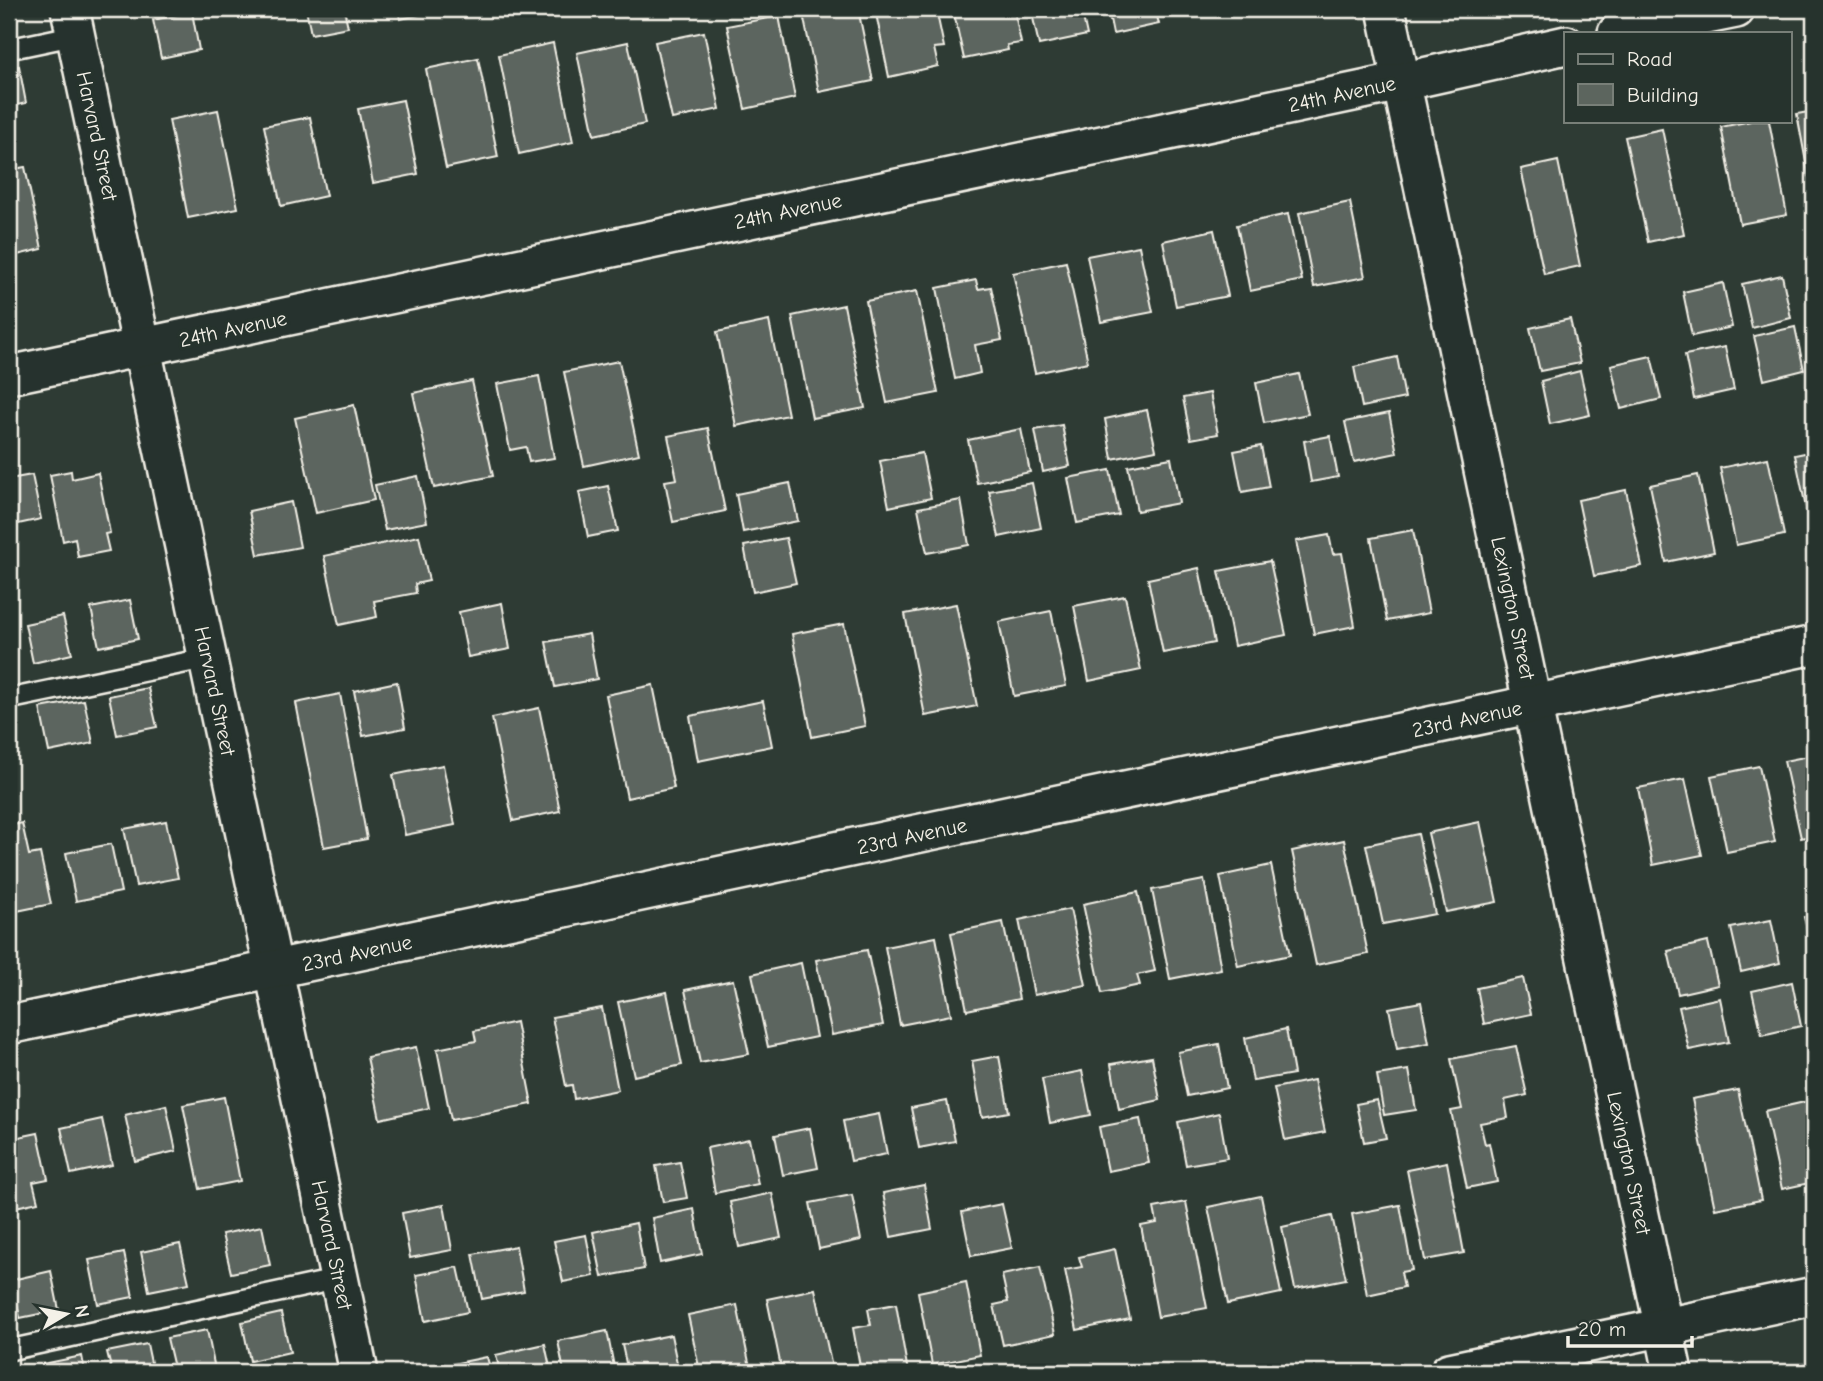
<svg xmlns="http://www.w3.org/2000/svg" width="1823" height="1381" font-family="'Comic Neue',sans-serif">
  <rect width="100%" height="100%" fill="#2e3b34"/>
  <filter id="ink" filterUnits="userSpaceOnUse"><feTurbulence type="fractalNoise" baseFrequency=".0143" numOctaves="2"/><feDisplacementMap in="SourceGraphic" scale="14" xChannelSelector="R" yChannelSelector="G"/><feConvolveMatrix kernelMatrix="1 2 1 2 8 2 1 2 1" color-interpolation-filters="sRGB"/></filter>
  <g filter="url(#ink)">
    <g fill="#5c655e" stroke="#f4f1e8" stroke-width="2">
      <polygon points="306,9 344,9 348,27 311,34"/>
      <polygon points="398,9 438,9 439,11 400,19"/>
      <polygon points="802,9 858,9 873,81 819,92"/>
      <polygon points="875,9 936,9 944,47 934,48 938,66 889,77"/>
      <polygon points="953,9 1014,9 1021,43 1007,45 1008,50 964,59"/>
      <polygon points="1031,9 1091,9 1093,16 1083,17 1087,35 1039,45"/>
      <polygon points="1108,9 1168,9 1169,14 1157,16 1159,24 1113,34"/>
      <polygon points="1186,9 1208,9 1187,13"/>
      <polygon points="192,12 199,50 161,58 153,20"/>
      <polygon points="779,16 795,98 745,109 727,26"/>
      <polygon points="704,32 720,109 672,119 655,42"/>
      <polygon points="628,42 645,124 594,135 577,53"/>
      <polygon points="553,43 573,142 519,154 499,55"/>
      <polygon points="478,58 498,157 446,168 426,69"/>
      <polygon points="19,66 26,103 9,107 9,68"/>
      <polygon points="403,100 418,174 373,183 358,109"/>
      <polygon points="218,110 238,208 188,218 169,120"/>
      <polygon points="1814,111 1814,205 1797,114"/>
      <polygon points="310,117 326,196 281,206 264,126"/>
      <polygon points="1751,121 1769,121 1787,215 1740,224 1721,127"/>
      <polygon points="1662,129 1684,234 1648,242 1625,137"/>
      <polygon points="1558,161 1580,266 1544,274 1521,169"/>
      <polygon points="25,167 42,249 9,257 9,170"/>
      <polygon points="1350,202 1365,277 1314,287 1299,213"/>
      <polygon points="1288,214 1302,280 1250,291 1237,225"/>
      <polygon points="1214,230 1228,296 1176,306 1163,241"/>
      <polygon points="1139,246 1153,312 1101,322 1087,256"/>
      <polygon points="1066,262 1088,362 1035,373 1013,273"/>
      <polygon points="1782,275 1791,318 1752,328 1742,284"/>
      <polygon points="976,280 978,289 991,287 1002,340 975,345 980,373 955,379 937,288"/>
      <polygon points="1723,283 1732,327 1692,336 1683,292"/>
      <polygon points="917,291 938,393 887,403 866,301"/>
      <polygon points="844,305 865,408 812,418 792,316"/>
      <polygon points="1570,319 1580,363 1540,371 1530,328"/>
      <polygon points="769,321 788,415 736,426 717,332"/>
      <polygon points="1795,327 1804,370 1764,380 1754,336"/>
      <polygon points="1725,347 1734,390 1694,399 1685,355"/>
      <polygon points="1651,356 1661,399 1621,409 1611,365"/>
      <polygon points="1397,357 1405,398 1362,407 1354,367"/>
      <polygon points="619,361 639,454 584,466 564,372"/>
      <polygon points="1580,371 1590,415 1550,424 1541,381"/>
      <polygon points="1299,374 1308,414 1264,423 1256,383"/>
      <polygon points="539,376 554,458 529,462 526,447 510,450 497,384"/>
      <polygon points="472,381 493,476 434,488 413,393"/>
      <polygon points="1210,393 1218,434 1191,439 1183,398"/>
      <polygon points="354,405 374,500 316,513 295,418"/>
      <polygon points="1147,410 1156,450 1112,459 1105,419"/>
      <polygon points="1389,413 1397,453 1354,462 1345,422"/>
      <polygon points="1062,425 1070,466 1043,472 1035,430"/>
      <polygon points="708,428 725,511 673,522 665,481 677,479 668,436"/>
      <polygon points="1021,429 1030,472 977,483 968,440"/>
      <polygon points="1330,436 1338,477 1311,482 1304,441"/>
      <polygon points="1261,446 1269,487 1242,492 1234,451"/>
      <polygon points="1814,451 1814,531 1811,532 1795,455"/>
      <polygon points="922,453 931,498 889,507 880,461"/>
      <polygon points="1171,458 1179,503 1137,511 1128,466"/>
      <polygon points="1768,458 1784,535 1736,545 1720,468"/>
      <polygon points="1110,470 1119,515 1077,523 1068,478"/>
      <polygon points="71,471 72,479 98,473 110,533 105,534 109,551 78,557 75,538 63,541 50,475"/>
      <polygon points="32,475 41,519 9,526 9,479"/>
      <polygon points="1698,475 1714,552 1666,562 1650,485"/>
      <polygon points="418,476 427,522 385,530 375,485"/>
      <polygon points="790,483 798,521 743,532 736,494"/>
      <polygon points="1032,483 1041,528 999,537 989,491"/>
      <polygon points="608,486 618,531 588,537 579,492"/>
      <polygon points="1626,490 1642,566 1594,576 1578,500"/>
      <polygon points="961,500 969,545 927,553 918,508"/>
      <polygon points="291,502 300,547 258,555 249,511"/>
      <polygon points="1413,530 1429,613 1387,621 1371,538"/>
      <polygon points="1329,535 1333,554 1342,553 1355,626 1314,634 1296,541"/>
      <polygon points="419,536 429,581 415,584 416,593 374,601 377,617 339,625 324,556"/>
      <polygon points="786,538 796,583 753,592 744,546"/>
      <polygon points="1270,561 1286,635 1234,646 1219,571"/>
      <polygon points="1199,568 1214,643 1163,653 1148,579"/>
      <polygon points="1125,596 1141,670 1089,681 1074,606"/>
      <polygon points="130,600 138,639 99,647 91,608"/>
      <polygon points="502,603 510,649 468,657 459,612"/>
      <polygon points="956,604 977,706 925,716 905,614"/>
      <polygon points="1051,611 1066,686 1014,696 999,622"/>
      <polygon points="63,616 72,654 33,663 25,624"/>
      <polygon points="844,624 865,726 812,737 792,634"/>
      <polygon points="589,634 597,679 555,687 546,642"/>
      <polygon points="397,682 405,728 363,736 354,691"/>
      <polygon points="653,685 674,788 627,798 606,695"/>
      <polygon points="148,688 157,727 117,735 109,696"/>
      <polygon points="340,694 367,839 324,847 296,703"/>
      <polygon points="84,700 93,743 49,752 40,708"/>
      <polygon points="763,701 772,746 698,761 690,716"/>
      <polygon points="539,708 560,811 513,821 492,718"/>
      <polygon points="1814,755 1814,835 1801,838 1784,761"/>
      <polygon points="443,765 455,825 405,835 393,775"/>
      <polygon points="1759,766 1775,842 1727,852 1711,776"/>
      <polygon points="1685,779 1702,855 1653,865 1638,788"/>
      <polygon points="166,821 178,878 136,886 124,829"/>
      <polygon points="1480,822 1497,902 1446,912 1428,833"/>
      <polygon points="22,823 29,855 40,853 51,904 12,912 9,896 9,826"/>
      <polygon points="1418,834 1435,914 1383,924 1366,845"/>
      <polygon points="1344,840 1368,954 1316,965 1292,851"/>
      <polygon points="111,844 121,892 76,901 66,853"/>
      <polygon points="1271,865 1290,955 1238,966 1220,876"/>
      <polygon points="1204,880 1221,969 1170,979 1152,890"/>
      <polygon points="1138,892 1155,971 1137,975 1140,985 1102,993 1083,904"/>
      <polygon points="1070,909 1086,985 1034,995 1019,920"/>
      <polygon points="1814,915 1814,960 1804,917"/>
      <polygon points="1771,920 1780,963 1741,972 1731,928"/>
      <polygon points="1003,922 1019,999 967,1010 951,933"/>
      <polygon points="936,937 951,1015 900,1025 885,947"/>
      <polygon points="1708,942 1718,985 1678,994 1668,951"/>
      <polygon points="867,950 883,1025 832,1035 816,960"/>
      <polygon points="801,963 816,1037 768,1047 752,974"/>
      <polygon points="1523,978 1531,1014 1484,1024 1477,988"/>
      <polygon points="733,980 749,1054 700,1063 685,990"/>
      <polygon points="1792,982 1801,1026 1762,1035 1752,991"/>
      <polygon points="667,992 682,1065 634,1076 618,1002"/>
      <polygon points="1720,998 1729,1042 1689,1050 1679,1007"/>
      <polygon points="1421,1002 1429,1043 1397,1049 1389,1008"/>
      <polygon points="602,1008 618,1090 574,1099 572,1085 566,1086 552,1017"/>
      <polygon points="516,1022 532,1104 451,1120 437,1049 476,1041 474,1031"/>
      <polygon points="1286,1029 1294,1074 1253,1081 1245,1038"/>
      <polygon points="1219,1044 1227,1088 1187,1096 1178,1052"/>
      <polygon points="1516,1046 1527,1095 1505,1100 1508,1118 1480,1123 1485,1144 1489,1143 1497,1182 1467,1188 1451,1111 1462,1109 1451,1059"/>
      <polygon points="416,1047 429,1108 380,1119 367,1057"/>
      <polygon points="999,1056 1009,1112 982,1117 972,1061"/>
      <polygon points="1152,1057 1160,1100 1119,1109 1111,1064"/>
      <polygon points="1409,1070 1416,1110 1384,1115 1377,1075"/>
      <polygon points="1082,1071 1091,1115 1050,1123 1042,1079"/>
      <polygon points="1314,1080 1325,1132 1285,1140 1274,1088"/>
      <polygon points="1738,1090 1761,1200 1715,1209 1692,1099"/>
      <polygon points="224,1097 240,1181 200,1189 183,1105"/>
      <polygon points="1377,1100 1386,1138 1364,1142 1356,1104"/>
      <polygon points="947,1101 955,1141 919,1148 911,1108"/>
      <polygon points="1809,1101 1814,1126 1814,1182 1782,1189 1765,1111"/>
      <polygon points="166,1105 176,1151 135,1161 125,1115"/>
      <polygon points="1219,1113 1227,1158 1186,1165 1178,1122"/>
      <polygon points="879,1114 887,1154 851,1161 843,1121"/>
      <polygon points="102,1119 112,1165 71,1174 61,1128"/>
      <polygon points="1140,1119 1149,1163 1108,1171 1099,1127"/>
      <polygon points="810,1128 818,1168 783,1175 775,1135"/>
      <polygon points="38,1133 48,1179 33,1182 38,1202 11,1208 9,1199 9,1139"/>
      <polygon points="749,1139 758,1184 715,1193 707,1148"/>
      <polygon points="680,1162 687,1198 663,1202 656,1166"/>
      <polygon points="1447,1162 1464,1253 1425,1260 1407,1170"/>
      <polygon points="924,1185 932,1229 891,1237 883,1193"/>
      <polygon points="772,1193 781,1238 739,1247 730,1202"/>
      <polygon points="852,1195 861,1240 819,1249 810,1203"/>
      <polygon points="1261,1196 1281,1293 1228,1304 1208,1207"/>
      <polygon points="1186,1202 1207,1308 1158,1317 1141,1226 1157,1223 1154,1208"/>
      <polygon points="1002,1204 1012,1248 971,1256 962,1212"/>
      <polygon points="444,1205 452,1250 410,1258 402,1213"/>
      <polygon points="1400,1205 1412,1270 1401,1272 1404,1287 1367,1295 1352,1214"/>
      <polygon points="694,1209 702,1254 660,1263 652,1218"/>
      <polygon points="1332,1216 1346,1279 1295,1289 1282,1227"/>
      <polygon points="636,1223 644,1269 602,1277 593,1232"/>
      <polygon points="262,1226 270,1265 231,1273 222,1234"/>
      <polygon points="586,1235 594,1276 563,1282 554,1241"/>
      <polygon points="180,1244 189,1283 149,1291 141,1252"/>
      <polygon points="516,1246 524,1291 482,1299 473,1254"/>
      <polygon points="1115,1249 1130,1319 1077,1330 1065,1270 1082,1267 1079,1257"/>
      <polygon points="124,1253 133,1297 98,1304 89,1260"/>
      <polygon points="458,1267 468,1312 425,1321 416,1275"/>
      <polygon points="1040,1267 1055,1334 1003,1345 994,1305 1008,1302 1002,1275"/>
      <polygon points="51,1271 59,1310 20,1318 12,1280"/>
      <polygon points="966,1282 980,1355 932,1365 918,1292"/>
      <polygon points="815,1289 833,1372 782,1372 767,1299"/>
      <polygon points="896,1304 908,1372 861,1372 853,1328 871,1325 868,1309"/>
      <polygon points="737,1305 751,1372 700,1372 688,1315"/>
      <polygon points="281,1313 290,1352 250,1361 242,1322"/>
      <polygon points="207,1330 215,1369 197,1372 175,1372 167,1338"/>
      <polygon points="607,1331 615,1372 564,1372 558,1341"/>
      <polygon points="671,1335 679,1372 628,1372 622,1345"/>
      <polygon points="147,1344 153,1372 112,1372 107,1352"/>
      <polygon points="545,1344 551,1372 500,1372 496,1355"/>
      <polygon points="82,1356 85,1372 44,1372 43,1364"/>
      <polygon points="487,1357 491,1372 429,1372 428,1369"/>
    </g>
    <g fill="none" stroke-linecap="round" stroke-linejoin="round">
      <g stroke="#f4f1e8" stroke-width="24">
        <g id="lane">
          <polyline points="9,49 76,35"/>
          <polyline points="9,699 208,658"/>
          <polyline points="9,1350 339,1279"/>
        </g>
      </g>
      <g stroke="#f4f1e8" stroke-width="42">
        <g id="street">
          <polyline points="70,9 359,1372"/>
          <polyline points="1386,9 1673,1372"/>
          <polyline points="1617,33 1736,9"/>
          <polyline points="9,375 1401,82 1566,45"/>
          <polyline points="9,1025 1814,645"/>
          <polyline points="1449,1372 1814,1296"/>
        </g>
      </g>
      <use href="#lane" stroke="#26332d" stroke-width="19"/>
      <use href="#street" stroke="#26332d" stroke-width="37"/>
    </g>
  </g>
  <g text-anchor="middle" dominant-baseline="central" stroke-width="7" stroke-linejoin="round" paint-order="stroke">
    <g font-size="21" fill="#f4f1e8" stroke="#26332d">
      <text transform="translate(1342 94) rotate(-12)">24th Avenue</text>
      <text transform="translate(97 136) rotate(78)">Harvard Street</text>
      <text transform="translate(788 211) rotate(-12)">24th Avenue</text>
      <text transform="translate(233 329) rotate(-12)">24th Avenue</text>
      <text transform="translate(1513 608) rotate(78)">Lexington Street</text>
      <text transform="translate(215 691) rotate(78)">Harvard Street</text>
      <text transform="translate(1467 719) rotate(-12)">23rd Avenue</text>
      <text transform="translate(912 836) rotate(-12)">23rd Avenue</text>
      <text transform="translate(357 953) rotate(-12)">23rd Avenue</text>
      <text transform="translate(1629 1163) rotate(78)">Lexington Street</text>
      <text transform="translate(332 1245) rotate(78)">Harvard Street</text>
    </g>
  </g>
  <rect width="1823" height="1381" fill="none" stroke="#26332d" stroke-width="35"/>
  <rect x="18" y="18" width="1788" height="1346" fill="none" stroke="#f4f1e8" stroke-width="2.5" filter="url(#ink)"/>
  <rect x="1564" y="32" width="228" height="91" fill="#26332d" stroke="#787f78" stroke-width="2"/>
  <rect x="1578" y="54" width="35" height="10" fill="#26332d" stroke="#787f78" stroke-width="2"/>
  <text x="1627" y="66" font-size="21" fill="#f4f1e8">Road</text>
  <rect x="1578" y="84" width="35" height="21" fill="#5c655e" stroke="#787f78" stroke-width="2"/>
  <text x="1627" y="102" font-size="21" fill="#f4f1e8">Building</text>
  <g transform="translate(66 1314) rotate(80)" stroke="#26332d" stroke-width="5" paint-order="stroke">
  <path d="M0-5L12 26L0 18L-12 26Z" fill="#f4f1e8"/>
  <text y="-10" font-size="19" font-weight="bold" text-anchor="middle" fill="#f4f1e8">N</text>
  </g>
  <path d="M1568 1336v10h124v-10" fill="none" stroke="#f4f1e8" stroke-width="3.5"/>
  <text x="1578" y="1336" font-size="21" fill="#f4f1e8" stroke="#26332d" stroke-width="5" paint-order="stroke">20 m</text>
</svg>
